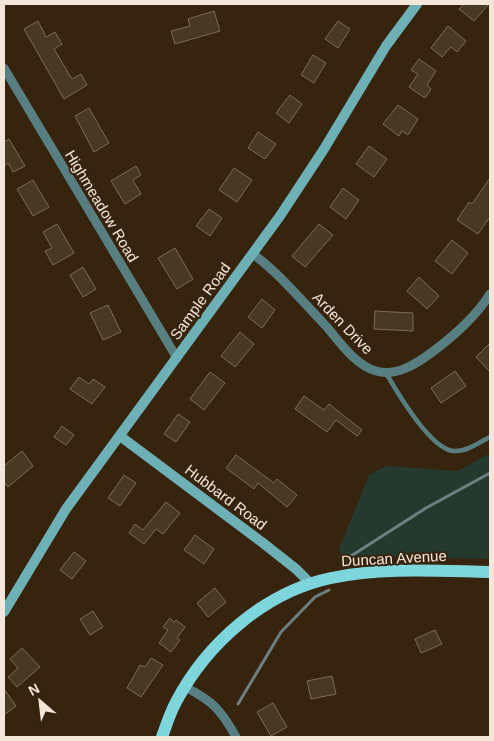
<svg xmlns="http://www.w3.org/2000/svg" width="494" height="741" font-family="Arial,sans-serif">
  <rect width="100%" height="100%" fill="#37240e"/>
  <polygon fill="#253a2e" points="490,453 490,559 385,557 343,562 339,549 369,475 386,466 458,471"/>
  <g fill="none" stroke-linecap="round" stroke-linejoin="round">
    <g stroke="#6e7f82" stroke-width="3">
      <polyline points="351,556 426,508 490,473"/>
      <polyline points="238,704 281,632 315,597 329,590"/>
    </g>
  </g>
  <g fill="#493924" stroke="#7f6a51">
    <polygon points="464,4 489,4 474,21 459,9"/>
    <polygon points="214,11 220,31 175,44 171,31 190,26 188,19"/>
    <polygon points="38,21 46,37 55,32 62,44 54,49 72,79 81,74 87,85 64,99 24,29"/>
    <polygon points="338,21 350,29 338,48 325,39"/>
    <polygon points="448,26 466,41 457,52 451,47 442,57 431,48"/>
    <polygon points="313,55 326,63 314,83 301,75"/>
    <polygon points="419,59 436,71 427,85 431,89 425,98 409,87 418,74 411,70"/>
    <polygon points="290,95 302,104 289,123 276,113"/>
    <polygon points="398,105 418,119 408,135 402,131 399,136 383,124"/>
    <polygon points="89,108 109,143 94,152 75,116"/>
    <polygon points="258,132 276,144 265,159 248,148"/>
    <polygon points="9,139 25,166 13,172 8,163 4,166 4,142"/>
    <polygon points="369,146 387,159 374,177 356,164"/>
    <polygon points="136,166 141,175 133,180 141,194 125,204 111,181"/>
    <polygon points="234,168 252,180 237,202 219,190"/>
    <polygon points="490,178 490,217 478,234 457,220 469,202 472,204"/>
    <polygon points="33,180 49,207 33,216 17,189"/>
    <polygon points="343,188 359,200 346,219 330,207"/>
    <polygon points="209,209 222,218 210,236 196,226"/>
    <polygon points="57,224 74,253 53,265 45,251 52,248 43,232"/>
    <polygon points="319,224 333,235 305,267 292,256"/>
    <polygon points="452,240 468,253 452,274 435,261"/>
    <polygon points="175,248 193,279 177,289 158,258"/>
    <polygon points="83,267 96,289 83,297 70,275"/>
    <polygon points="419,277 439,296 427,309 407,291"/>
    <polygon points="262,299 275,310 262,328 248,317"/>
    <polygon points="108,305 121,332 103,340 90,313"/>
    <polygon points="375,311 413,313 413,331 374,329"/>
    <polygon points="240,332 254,344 235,367 221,356"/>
    <polygon points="490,343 490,372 476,357"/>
    <polygon points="455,371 466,386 441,403 431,388"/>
    <polygon points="210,372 225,383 204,410 190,399"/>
    <polygon points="79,377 89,384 93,379 105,387 92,404 70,389"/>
    <polygon points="304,396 324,410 329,404 362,430 357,436 336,420 327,432 295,409"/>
    <polygon points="178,414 190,422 176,442 164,434"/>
    <polygon points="62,426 74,435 66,445 54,437"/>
    <polygon points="22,451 33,466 8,487 4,482 4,466"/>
    <polygon points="236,455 274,483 277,479 297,495 287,507 258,483 254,489 226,468"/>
    <polygon points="124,475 136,483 120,506 108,498"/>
    <polygon points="166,502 180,513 163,534 156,529 144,544 129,533 135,524 143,530"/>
    <polygon points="195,535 214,549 204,564 184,550"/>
    <polygon points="74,552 86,561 72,579 60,570"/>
    <polygon points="215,588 226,602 208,617 197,603"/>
    <polygon points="93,611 103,627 90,635 80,619"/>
    <polygon points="170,618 174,622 176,620 185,627 177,638 180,640 171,652 159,643 168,630 163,627"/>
    <polygon points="435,630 442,644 421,653 415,639"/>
    <polygon points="22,648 40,667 17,687 8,677 18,668 10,659"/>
    <polygon points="151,658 163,665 141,697 127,688 140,665 145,667"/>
    <polygon points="332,676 336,694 311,699 307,681"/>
    <polygon points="4,689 16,706 4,715"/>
    <polygon points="273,703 287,727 271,736 257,712"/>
  </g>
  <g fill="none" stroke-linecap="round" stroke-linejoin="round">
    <path stroke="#577f82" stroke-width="4.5" d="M386 373C397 392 431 450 454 451 466 452 480 442 490 437"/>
    <g stroke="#577f82" stroke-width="9">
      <polyline points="4,68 177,358"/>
      <path d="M253 254C280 274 302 301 326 326 339 341 355 365 376 371 396 377 416 364 431 353 454 336 475 318 490 294"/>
      <path d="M185 687C213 701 221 710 236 737"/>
    </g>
    <g stroke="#6db0b5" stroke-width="10">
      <polyline points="120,436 263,543 296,569 311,584"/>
      <polyline points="4,612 66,509 280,216 324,149 386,46 417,4"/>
    </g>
    <path stroke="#7ed6dd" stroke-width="12" d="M162 737C166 726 170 713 176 702 207 643 265 592 331 578 383 567 438 571 490 572"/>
  </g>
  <g text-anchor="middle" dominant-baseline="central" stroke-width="4" stroke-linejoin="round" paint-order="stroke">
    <g font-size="15" fill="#f4e7da" stroke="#37240e">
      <text transform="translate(102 206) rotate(59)">Highmeadow Road</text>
      <text transform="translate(200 301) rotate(-54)">Sample Road</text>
      <text transform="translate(343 323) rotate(46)">Arden Drive</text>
      <text transform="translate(226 497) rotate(37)">Hubbard Road</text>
      <text transform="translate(394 558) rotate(-3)">Duncan Avenue</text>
    </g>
  </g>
  <rect width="494" height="741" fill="none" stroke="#f4e7da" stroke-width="10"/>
  <g transform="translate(40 701) rotate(332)" stroke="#37240e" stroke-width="4" paint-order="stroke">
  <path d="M0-4L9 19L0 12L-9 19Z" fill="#f4e7da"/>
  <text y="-8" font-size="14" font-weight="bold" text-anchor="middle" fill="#f4e7da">N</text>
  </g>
</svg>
